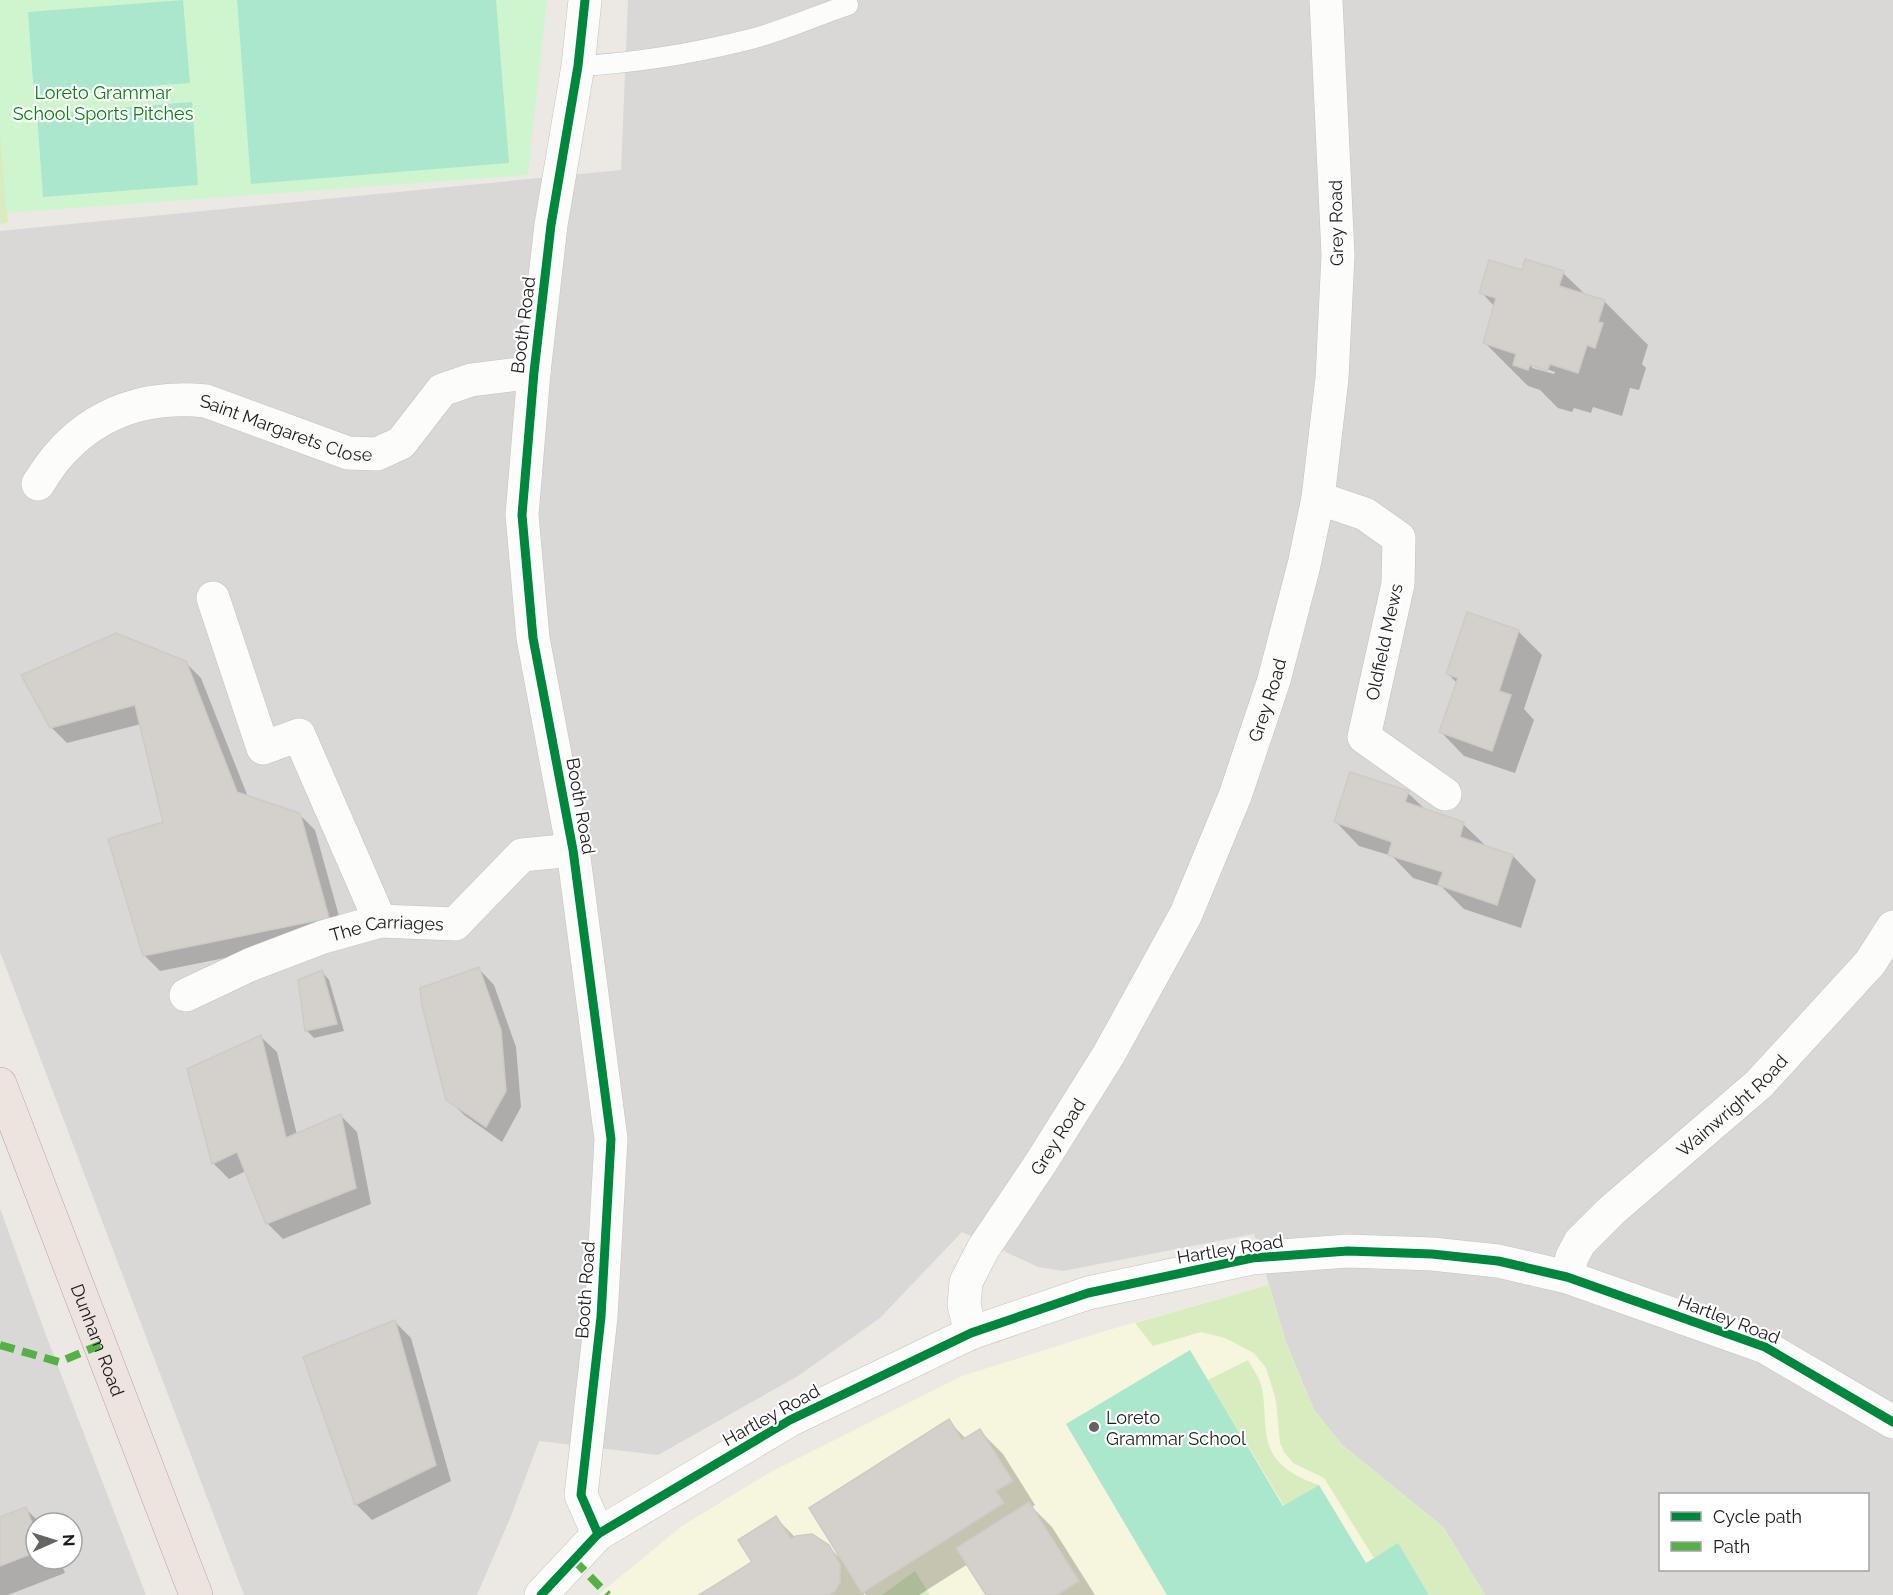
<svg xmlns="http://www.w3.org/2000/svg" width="1893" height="1595" font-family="Raleway,sans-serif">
  <rect width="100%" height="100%" fill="#ece9e4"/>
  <g fill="#dad8d6" fill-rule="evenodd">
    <path d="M628 0H1893V1595H1485L1443 1527 1342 1445 1314 1410 1286 1343 1254 1234 1063 1271 1038 1267 962 1232 880 1318 798 1376 658 1455 539 1441 511 1516 477 1595H244L0 952V231L621 170ZM1660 1494H1868V1570H1660Z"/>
    <path d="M0 1208 44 1330 146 1595H0ZM36 1523H72V1559H36Z"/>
  </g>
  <polygon fill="#f6f5de" points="1269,1285 1286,1343 1314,1410 1342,1445 1443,1527 1485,1595 598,1595 682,1526 769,1473 962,1376 1105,1331"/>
  <g fill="#d8ecbf">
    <polygon points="0,129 8,223 0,224"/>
    <polygon points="1269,1285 1286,1343 1314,1410 1342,1445 1443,1527 1485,1595 1429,1595 1398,1544 1374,1558 1324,1478 1293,1463 1284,1452 1280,1443 1276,1401 1272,1387 1266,1368 1254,1353 1225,1338 1201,1332 1153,1346 1135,1323"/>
    <path d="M1248 1360C1252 1368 1259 1377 1261 1385 1265 1400 1264 1417 1266 1432 1269 1463 1293 1476 1319 1485L1284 1506 1208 1380Z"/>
    <polygon points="915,1571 930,1595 882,1595"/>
  </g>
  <polygon fill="#cff5cf" points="0,0 547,0 528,175 7,213 0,129"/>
  <g fill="#abe7cd">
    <polygon points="183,0 190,83 34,95 28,12"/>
    <polygon points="237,0 496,0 509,163 251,184"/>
    <polygon points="192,102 198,185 43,197 37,114"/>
    <polygon points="1190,1350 1283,1506 1319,1485 1366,1563 1398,1543 1429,1595 1167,1595 1066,1424"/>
  </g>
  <g fill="#0003" fill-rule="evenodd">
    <path d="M1523 272 1563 273 1587 296 1604 301 1648 345 1642 364 1646 368 1639 390 1630 388 1622 416 1593 407 1591 413 1574 408 1572 412 1558 408 1540 390 1528 386 1485 343 1495 307 1481 292ZM1532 364 1555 372 1554 374 1532 368Z"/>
    <polygon points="1468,614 1519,632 1542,655 1524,709 1534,720 1515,773 1464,756 1441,732 1457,683 1448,674"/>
    <polygon points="185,662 201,678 248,797 299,814 315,830 344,934 160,971 144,955 164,823 141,724 67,743 51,727"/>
    <polygon points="1408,793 1427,811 1463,824 1487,847 1513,856 1536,880 1521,928 1464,909 1442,887 1413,878 1392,856 1359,846 1336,822"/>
    <polygon points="479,969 494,985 516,1047 521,1107 502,1142 464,1115 448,1099"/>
    <polygon points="322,972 329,980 344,1031 314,1038 307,1031 299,981"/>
    <polygon points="261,1037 277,1052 297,1135 341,1116 357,1132 371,1204 283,1239 268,1224 246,1171 229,1179 213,1163"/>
    <polygon points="395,1322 411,1338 451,1481 372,1520 357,1505 305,1358"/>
    <polygon points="949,1421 966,1439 979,1430 1003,1454 1035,1505 1032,1507 1052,1527 1095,1595 987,1595 968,1564 919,1595 866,1595 864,1593 864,1595 702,1595 754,1563 776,1518 795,1537 828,1546 841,1559"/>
    <polygon points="26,1509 40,1523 36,1523 36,1559 59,1559 65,1573 8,1595 0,1595 0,1519"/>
  </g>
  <g fill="#d4d0cc" stroke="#cfcac5" stroke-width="1.5">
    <polygon points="1525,259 1564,271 1559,286 1605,300 1598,322 1603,323 1595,348 1587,345 1578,373 1550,364 1547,371 1530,365 1528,370 1513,365 1516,354 1483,343 1496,298 1479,293 1489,260 1522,270"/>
    <polygon points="1467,612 1519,630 1499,691 1511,695 1492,751 1439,732 1458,678 1446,674"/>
    <polygon points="116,633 186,661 237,792 300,813 329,918 143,956 108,839 163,822 135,705 50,728 21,675"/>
    <polygon points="1350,772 1409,791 1405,802 1464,822 1460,837 1513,855 1497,905 1438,885 1443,872 1388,855 1392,842 1334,822"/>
    <polygon points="479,967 501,1030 506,1091 486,1127 446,1100 422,1006 420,988"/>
    <polygon points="322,970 337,1024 305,1031 298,980"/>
    <polygon points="261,1035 286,1138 341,1114 356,1188 266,1224 237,1152 212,1164 187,1069"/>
    <polygon points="395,1320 436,1465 355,1505 303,1357"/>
    <polygon points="949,1419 962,1440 980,1429 1013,1481 996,1491 1004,1503 862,1593 809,1508"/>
    <polygon points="1029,1502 1079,1581 1057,1595 986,1595 956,1548"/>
    <polygon points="26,1507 36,1534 36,1552 0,1566 0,1517"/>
    <polygon points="776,1516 791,1539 796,1536 812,1534 829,1545 840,1564 840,1582 835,1591 829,1595 699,1595 752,1562 738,1540"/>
  </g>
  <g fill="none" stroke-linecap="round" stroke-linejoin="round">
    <g stroke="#c4c2c0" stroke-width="21">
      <path id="service" d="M578 66C635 63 691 54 747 40 781 32 815 16 848 5"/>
    </g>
    <g stroke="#c4c2c0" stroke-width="34">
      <g id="minor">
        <polyline points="585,0 578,66 551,225 534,372 522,515 533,638 573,850 611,1139 601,1317 581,1495 598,1534"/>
        <path id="s1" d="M38 484C44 475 50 465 57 457 96 411 148 395 206 401L348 453 377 454 401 443 442 390 471 380 534 372"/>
        <polyline points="1318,498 1365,514 1399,538 1398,584 1364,737 1445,794"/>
        <polyline points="213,598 263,748 299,735 380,921"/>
        <path id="s2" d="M186 995 252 964 323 937 380 921 455 924 522 855 573 850"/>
        <path id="s3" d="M1567 1277 1572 1257 1580 1242 1611 1211 1759 1084 1870 963 1893 927"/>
        <path id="s4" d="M971 1333 964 1305 966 1282 983 1249 1042 1161 1109 1054 1186 914 1235 796 1274 680 1304 565 1318 498 1332 378 1338 255 1326 0"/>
        <polyline points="541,1595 598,1534 790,1420 971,1333 1088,1293 1252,1258 1348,1251 1432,1254 1498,1261 1567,1277 1765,1347 1893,1422"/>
      </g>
    </g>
    <g stroke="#c399a5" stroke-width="34">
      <g id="trunk">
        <path id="s5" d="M0 1084 196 1595"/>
      </g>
    </g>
    <use href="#service" stroke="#fcfcfb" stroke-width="20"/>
    <use href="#minor" stroke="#fcfcfb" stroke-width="33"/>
    <use href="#trunk" stroke="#ede4e0" stroke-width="33"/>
    <g stroke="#55b145" stroke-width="8" stroke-dasharray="15 8" stroke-linecap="butt">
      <polyline points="0,1345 59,1362 100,1345"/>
      <polyline points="574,1560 608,1595"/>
    </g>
    <g stroke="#fff" stroke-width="13">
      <g id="cycleway">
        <polyline points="585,0 578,66 551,225 534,372 522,515 533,638 573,850 611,1139 601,1317 581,1495 598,1534"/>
        <polyline points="541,1595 598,1534 790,1420 971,1333 1088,1293 1252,1258 1348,1251 1432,1254 1498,1261 1567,1277 1765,1347 1893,1422"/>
      </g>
    </g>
    <use href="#cycleway" stroke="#00873e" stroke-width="9"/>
  </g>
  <circle fill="#656462" stroke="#fff" stroke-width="2" cx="1094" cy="1427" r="6"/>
  <g text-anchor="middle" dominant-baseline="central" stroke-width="4.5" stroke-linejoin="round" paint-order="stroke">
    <g font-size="18" fill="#01830c" stroke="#fff">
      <text x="103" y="92">Loreto Grammar<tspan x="103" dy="21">School Sports Pitches</tspan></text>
    </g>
    <g font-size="18" fill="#1c1c1c" stroke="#fff">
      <text transform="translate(1336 223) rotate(-91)">Grey Road</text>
      <text transform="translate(523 325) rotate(-83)">Booth Road</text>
      <text stroke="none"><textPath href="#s1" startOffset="284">Saint Margarets Close</textPath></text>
      <text transform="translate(1384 642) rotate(-78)">Oldfield Mews</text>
      <text stroke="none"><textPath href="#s4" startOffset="710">Grey Road</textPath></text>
      <text transform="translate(581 806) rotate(80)">Booth Road</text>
      <text stroke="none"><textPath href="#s2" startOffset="214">The Carriages</textPath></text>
      <text stroke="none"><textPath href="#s3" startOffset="242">Wainwright Road</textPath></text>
      <text stroke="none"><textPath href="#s4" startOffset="224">Grey Road</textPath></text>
      <text transform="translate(1230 1249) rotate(-9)">Hartley Road</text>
      <text transform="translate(585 1290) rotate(-86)">Booth Road</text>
      <text transform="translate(1729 1319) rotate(21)">Hartley Road</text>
      <text stroke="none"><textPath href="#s5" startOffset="274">Dunham Road</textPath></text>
      <text transform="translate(771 1415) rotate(-29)">Hartley Road</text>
    </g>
    <g font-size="18" fill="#1c1c1c" stroke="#fff" text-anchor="start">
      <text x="1106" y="1417">Loreto<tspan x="1106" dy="21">Grammar School</tspan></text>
    </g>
  </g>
  <rect x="1659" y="1493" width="210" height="78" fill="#ffffff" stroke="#a4a4a4" stroke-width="1.5"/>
  <rect x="1671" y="1512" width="30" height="9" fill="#00873e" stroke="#a4a4a4" stroke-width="1.5"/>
  <text x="1713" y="1523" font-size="18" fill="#1c1c1c">Cycle path</text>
  <rect x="1671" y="1542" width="30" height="9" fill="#55b145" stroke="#a4a4a4" stroke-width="1.5"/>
  <text x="1713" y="1553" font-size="18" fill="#1c1c1c">Path</text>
  <g transform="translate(54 1541) rotate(87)"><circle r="28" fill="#ffffff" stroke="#a4a4a4" stroke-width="1.5"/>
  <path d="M0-4.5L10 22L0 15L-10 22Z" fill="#656462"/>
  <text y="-9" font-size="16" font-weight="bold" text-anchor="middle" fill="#1c1c1c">N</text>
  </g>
</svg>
